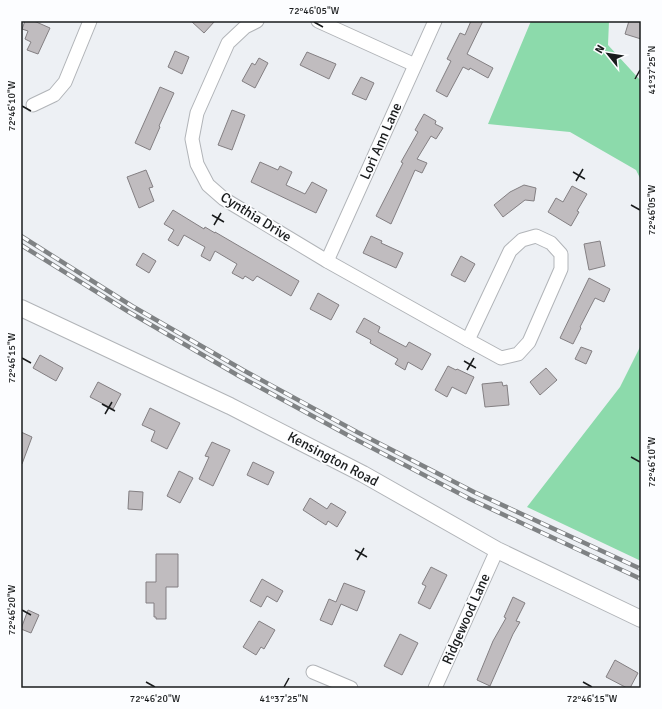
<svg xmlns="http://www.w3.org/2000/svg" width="662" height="709" font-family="Signika,sans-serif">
  <rect width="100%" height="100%" fill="#edf0f4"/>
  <g fill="#8cdaab">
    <polygon points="531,21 609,21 608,45 641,81 641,180 636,170 570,132 488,124"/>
    <polygon points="641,345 641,561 527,507 620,387"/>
  </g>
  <g fill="#c0bcbf" stroke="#837f82">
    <polygon points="25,21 34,21 50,28 38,54 27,50 31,42 25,39 28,31 22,29"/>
    <polygon points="191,21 215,21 204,33"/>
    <polygon points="471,21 483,21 467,54 493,68 488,78 470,68 469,70 463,67 447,97 436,91 451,61 447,59 460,33 465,35"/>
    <polygon points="629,21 641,21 641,39 625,34"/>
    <polygon points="175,51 189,57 182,74 168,67"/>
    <polygon points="307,52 336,64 329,79 300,65"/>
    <polygon points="259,58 268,63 255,88 242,81 252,63 255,65"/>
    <polygon points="361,77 374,83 366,100 352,94"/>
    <polygon points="160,87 174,93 159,126 160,127 150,150 135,143"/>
    <polygon points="232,110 245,115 232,150 218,145"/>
    <polygon points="424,114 436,121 435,124 443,128 436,139 431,136 417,159 427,163 422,173 415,170 391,224 376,216 403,163 401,162 418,132 415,130"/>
    <polygon points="260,162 278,170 280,166 292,172 286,185 305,194 312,182 327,190 316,213 251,182"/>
    <polygon points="146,170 153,187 149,188 154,201 139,208 127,177"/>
    <polygon points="524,185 536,188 534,201 525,200 503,217 494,205 510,192"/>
    <polygon points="572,186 587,194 577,211 579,212 571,226 548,212 556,198 563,202"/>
    <polygon points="173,210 204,229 205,227 215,233 215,232 299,281 291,296 257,276 253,281 245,276 243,279 232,273 237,264 215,251 210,261 201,256 205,247 184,235 178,246 168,240 174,230 164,224"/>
    <polygon points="371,236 382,241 381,243 403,253 396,268 363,253"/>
    <polygon points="600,241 605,266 589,270 584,244"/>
    <polygon points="143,253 156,261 149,273 136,265"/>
    <polygon points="461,256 475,264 465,282 451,275"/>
    <polygon points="589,278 610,289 604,302 595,298 580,327 581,328 573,344 560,338"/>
    <polygon points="318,293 339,305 331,320 310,309"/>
    <polygon points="364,318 380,327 378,332 406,347 409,342 431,354 422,370 408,362 405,370 395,364 398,359 370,343 371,340 356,332"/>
    <polygon points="581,347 592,351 586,364 575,359"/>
    <polygon points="40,355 63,368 56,381 33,368"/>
    <polygon points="448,366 456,370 457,369 474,377 466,394 452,387 447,397 435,390"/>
    <polygon points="546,368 557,380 540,395 530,382"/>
    <polygon points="98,382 121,394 113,409 90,397"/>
    <polygon points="502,382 503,386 507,385 509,405 485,407 482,384"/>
    <polygon points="150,408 180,423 167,449 151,441 155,431 142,425"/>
    <polygon points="21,432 32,437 22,464 21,464"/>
    <polygon points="212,442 230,450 213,486 199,479 209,457 205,456"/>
    <polygon points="253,462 274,472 268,485 247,475"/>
    <polygon points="179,471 193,478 180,503 167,496"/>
    <polygon points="129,491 143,492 142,510 128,509"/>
    <polygon points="310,498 327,509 331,503 346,512 337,527 328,521 326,525 303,510"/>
    <polygon points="156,554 178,554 178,587 166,587 166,619 156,619 156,617 154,617 154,603 146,603 146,582 156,582"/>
    <polygon points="431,567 447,575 430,609 418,603 426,586 422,584"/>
    <polygon points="262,579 283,591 277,602 267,596 261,607 250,601"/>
    <polygon points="344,583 365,591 357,611 341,604 332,625 320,620 329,599 336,602"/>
    <polygon points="513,597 525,603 516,621 520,622 513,634 490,686 477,680 493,641 506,618 504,617"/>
    <polygon points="28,610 39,615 31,633 21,629"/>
    <polygon points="259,621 275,630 264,649 261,647 256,655 243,647"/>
    <polygon points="400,634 418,643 402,675 384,666"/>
    <polygon points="615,660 638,673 630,688 627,688 606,677"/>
  </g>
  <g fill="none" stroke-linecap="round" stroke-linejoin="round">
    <g stroke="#b1b4b8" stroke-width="15">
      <g id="minor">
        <polyline points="257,21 245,27 228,43 197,113 192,139 197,164 208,185 224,199 327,261 468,340"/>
        <polyline points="318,21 415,65"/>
        <polyline points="33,105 54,95 65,82 90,21"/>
        <polygon points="536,236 551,243 561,254 561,269 529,342 518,354 501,358 468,340 510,251 522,240"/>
        <polyline points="327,261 435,21"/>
        <polyline points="313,672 351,688"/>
        <polyline points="435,688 497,550"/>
      </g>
    </g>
    <g stroke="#b1b4b8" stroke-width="18">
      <polyline id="tertiary" points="21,308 230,406 363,474 497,550 641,619"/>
    </g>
    <use href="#minor" stroke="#fff" stroke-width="13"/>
    <use href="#tertiary" stroke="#fff" stroke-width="16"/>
    <g stroke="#7f8284" stroke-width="4.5">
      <g id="rail">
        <polyline points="21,236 132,306 243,370 357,432 474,492 641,569"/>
        <polyline points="21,245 129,312 239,376 353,438 470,499 641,579"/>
      </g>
    </g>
    <use href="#rail" stroke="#fcfdff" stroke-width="3" stroke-dasharray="9" stroke-linecap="butt"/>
  </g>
  <path fill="none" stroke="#191b1c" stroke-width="1.5" d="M314 22 323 27M635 79 640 70M22 106 31 111M573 172 585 179M576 181 583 169M631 205 640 210M212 215 224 222M214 225 221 213M22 358 31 363M464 361 476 368M467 370 474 358M102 404 115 411M105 414 112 402M631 457 640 462M355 550 367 557M357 560 364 548M22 610 31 615M146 682 155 687M583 682 592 687M284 687 289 678"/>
  <g text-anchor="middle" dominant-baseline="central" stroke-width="3.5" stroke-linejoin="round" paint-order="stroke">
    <g font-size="14" fill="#191b1c" stroke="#fcfdff">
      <text transform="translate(381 141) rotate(-66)">Lori Ann Lane</text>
      <text transform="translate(256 217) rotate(32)">Cynthia Drive</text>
      <text transform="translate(333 459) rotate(28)">Kensington Road</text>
      <text transform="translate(466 619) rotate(-66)">Ridgewood Lane</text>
    </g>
  </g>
  <rect width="662" height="709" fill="none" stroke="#fcfdff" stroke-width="44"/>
  <g transform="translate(608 54) rotate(300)" stroke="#fcfdff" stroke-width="3" paint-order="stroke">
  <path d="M0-3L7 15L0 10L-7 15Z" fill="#191b1c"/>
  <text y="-6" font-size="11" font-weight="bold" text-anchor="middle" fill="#191b1c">N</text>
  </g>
  <rect x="22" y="22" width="618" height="665" fill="none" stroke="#191b1c" stroke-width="1.5"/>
  <g font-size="10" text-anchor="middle" fill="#191b1c">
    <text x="314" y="14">72°46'05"W</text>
    <text transform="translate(651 70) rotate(-90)" y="4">41°37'25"N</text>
    <text transform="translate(11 106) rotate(-90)" y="4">72°46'10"W</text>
    <text transform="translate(651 210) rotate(-90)" y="4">72°46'05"W</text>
    <text transform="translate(11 358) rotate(-90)" y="4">72°46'15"W</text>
    <text transform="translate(651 462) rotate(-90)" y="4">72°46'10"W</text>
    <text transform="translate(11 610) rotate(-90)" y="4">72°46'20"W</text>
    <text x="155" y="702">72°46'20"W</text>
    <text x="284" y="702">41°37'25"N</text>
    <text x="592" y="702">72°46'15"W</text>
  </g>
</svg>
